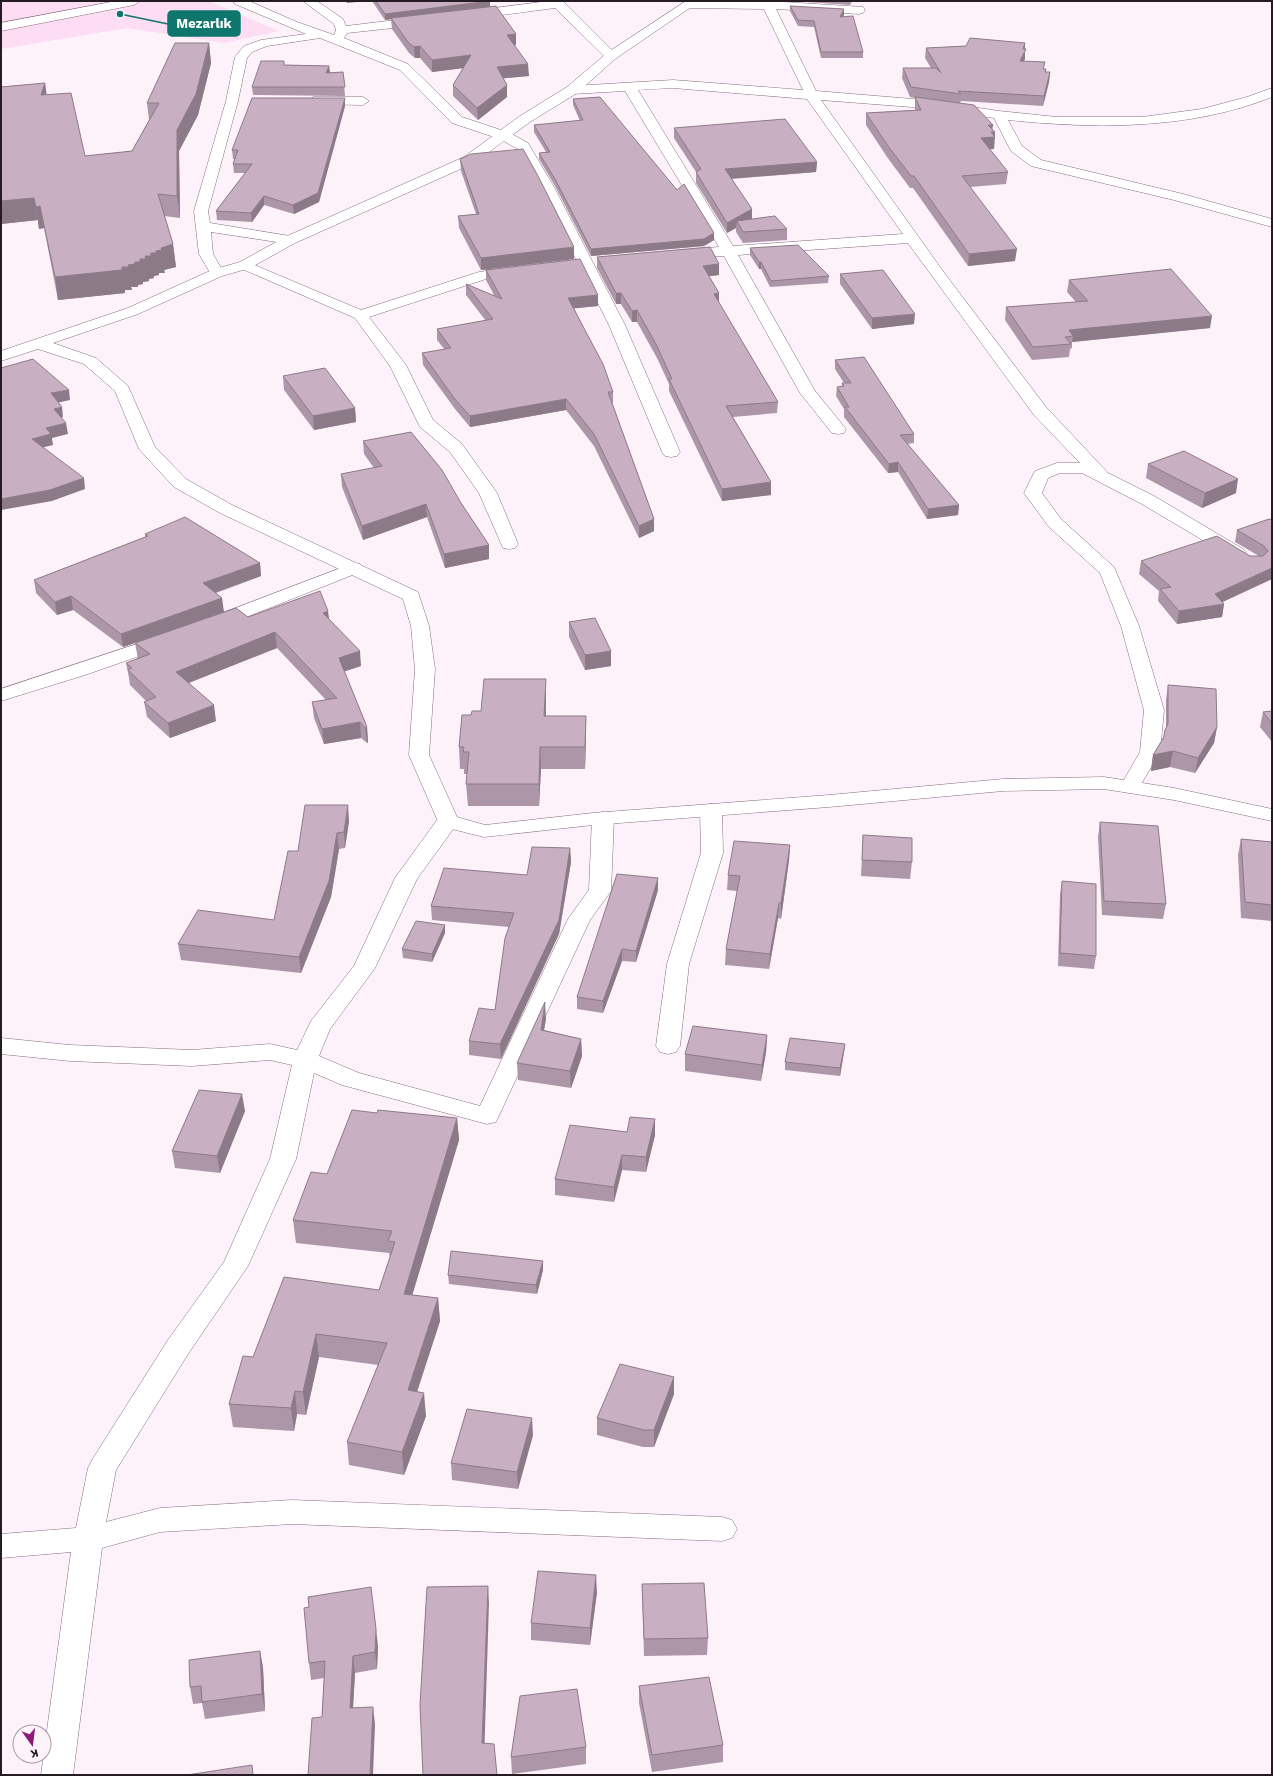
<svg xmlns="http://www.w3.org/2000/svg" width="1273" height="1776" font-family="'Work Sans',sans-serif">
  <rect width="100%" height="100%" fill="#fdf2fa"/>
  <polygon fill="#fcddf4" points="1,1 208,1 279,31 224,43 127,28 1,49"/>
  <g fill="none" stroke-linecap="round" stroke-linejoin="round">
    <g stroke="#856d7f" stroke-width="1">
      <g id="minor">
        <polygon points="116,1 140,1 134,5 1,31 1,23"/>
        <polygon points="233,1 249,1 297,22 334,35 336,30 334,24 303,1 317,1 343,19 346,26 421,17 425,18 427,21 425,24 421,25 347,33 344,38 408,64 462,117 510,133 528,143 554,187 625,325 680,452 677,456 671,457 665,456 662,452 609,325 540,187 518,149 500,139 452,123 400,70 320,38 267,46 252,52 247,58 238,101 208,211 210,223 290,236 295,237 297,240 295,243 290,244 211,232 213,254 224,273 222,276 212,276 199,254 194,211 226,101 235,57 244,46 261,40 306,34 235,4"/>
        <polygon points="549,1 563,1 615,53 617,56 615,59 607,59 555,8 471,19 465,15 471,11"/>
        <path d="M686 1H768L863 7 865 10 863 13 859 14 776 9 816 91 925 100 999 111 1057 117H1142L1202 109 1247 97 1272 88V97C1189 130 1096 129 1008 120L1022 146 1041 160 1183 194 1272 219V227L1174 200 1031 166 1011 151 994 118 925 108 821 100 945 274 1046 407 1108 473 1154 496 1243 549 1246 553 1243 557 1237 558 1231 557 1142 504 1082 473H1060L1048 478 1042 493 1061 519 1114 567 1139 626 1164 710 1160 752 1137 791 1130 793 1123 791 1120 787 1140 752 1144 710 1121 626 1100 573 1049 527 1024 493 1035 471 1057 463H1080L1034 415 908 243 738 255 815 391 846 429 844 433 838 434 832 433 800 393 724 256 682 258 677 257 675 254 677 251 682 250 719 247 625 91 572 94 566 90 572 86 673 80 803 90 764 9 690 8 686 7 684 4ZM673 88 807 99 903 234 733 246 638 90Z"/>
        <polygon points="314,97 363,97 369,101 363,105 309,104 308,101"/>
        <polygon points="245,261 361,310 479,272 517,267 522,268 524,271 522,274 486,279 369,317 406,365 433,420 462,444 497,493 518,544 515,548 509,549 503,548 479,493 450,452 420,427 390,366 355,318 240,268 238,265 240,262"/>
        <polygon points="354,563 360,564 363,568 360,572 221,627 214,629 207,627 205,623 207,619"/>
        <polygon points="164,635 171,637 174,641 171,645 85,675 1,701 1,689"/>
        <polygon points="711,804 718,806 722,810 723,853 689,964 680,1046 676,1052 668,1054 660,1052 656,1046 667,964 701,853 700,810 704,806"/>
        <polygon points="603,812 610,814 614,818 611,891 590,920 496,1122 487,1124 342,1085 314,1073 296,1159 248,1266 188,1354 116,1470 106,1522 160,1508 292,1500 722,1517 732,1520 737,1529 732,1538 722,1541 292,1524 160,1532 102,1548 73,1775 41,1775 71,1552 1,1558 1,1534 76,1528 88,1468 92,1460 168,1340 224,1262 270,1159 292,1065 270,1060 192,1066 70,1061 1,1054 1,1038 70,1045 192,1050 270,1044 297,1050 311,1021 354,966 395,878 440,816 448,815 456,816 459,821 417,879 375,968 330,1029 319,1056 359,1073 480,1106 568,919 589,890 592,818 596,814"/>
      </g>
    </g>
    <g stroke="#856d7f" stroke-width="1">
      <polygon id="tertiary" points="686,1 700,1 615,59 577,93 530,122 474,163 295,243 250,268 222,276 138,314 53,343 96,358 128,386 155,447 186,479 232,505 418,592 429,626 435,669 429,755 457,817 485,825 593,813 829,795 1003,779 1104,777 1174,788 1272,809 1272,821 1174,800 1104,789 1003,791 829,807 593,825 484,837 440,826 409,755 415,669 411,626 403,599 220,513 174,487 139,449 115,391 84,364 38,349 1,361 1,351 128,308 212,270 240,262 285,237 464,157 520,116 567,87 607,53"/>
    </g>
    <use href="#minor" fill="#fff" fill-rule="evenodd"/>
    <use href="#tertiary" fill="#fff" fill-rule="evenodd"/>
  </g>
  <g fill="#ad96a7">
    <polygon points="372,1 490,1 490,6 516,45 514,45 529,76 503,78 507,97 478,120 453,96 453,85 463,68 432,72 420,58 415,58 409,53 392,29 391,19 385,20"/>
    <polygon points="792,1 852,1 850,5"/>
    <polygon points="790,6 844,9 844,15 843,16 863,52 863,58 821,58 814,27 798,26 790,11"/>
    <polygon points="209,43 211,63 198,115 179,151 180,218 164,216 173,244 176,267 164,270 165,273 159,273 159,275 154,276 154,278 149,279 149,281 143,282 143,284 138,285 138,287 131,287 132,290 125,290 125,293 58,300 44,228 39,229 38,220 1,224 1,87 45,83 46,95 85,156 132,151 149,120 147,103"/>
    <polygon points="1025,43 1025,59 1024,61 1044,69 1046,72 1050,72 1049,82 1043,106 961,101 960,103 995,132 994,149 989,149 1008,172 1006,184 970,187 1015,261 968,266 913,188 910,188 887,157 866,125 866,113 915,110 915,98 910,97 902,78 903,68 931,68 925,58 926,48"/>
    <polygon points="284,65 329,66 330,73 343,72 345,96 253,95 252,87"/>
    <polygon points="345,98 345,106 319,202 294,214 264,205 252,222 217,220 216,211 245,173 234,173 233,164 235,159 233,159 232,150"/>
    <polygon points="573,99 714,240 704,246 591,256 555,186 539,159 539,153 546,152 534,132 534,125 580,121 573,105"/>
    <polygon points="674,128 817,162 816,172 732,179 752,219 787,229 787,240 743,243 736,232 736,228 727,233 696,183 696,172 674,138"/>
    <polygon points="460,159 574,259 491,269 598,306 574,308 613,392 613,403 612,403 654,519 654,531 639,538 594,446 566,410 470,427 455,409 423,365 422,353 445,350 437,340 437,329 486,321 466,295 466,284 495,297 486,280 486,270 481,270 459,228 458,216 476,214 461,171"/>
    <polygon points="750,248 829,276 828,283 770,287 761,269 759,269 750,255"/>
    <polygon points="597,257 719,264 719,275 709,276 719,293 719,303 778,402 777,413 733,417 771,482 771,495 722,501 669,391 669,384 657,358 637,322 632,322 621,304 616,304 597,268"/>
    <polygon points="840,274 914,324 872,329 840,284"/>
    <polygon points="1069,280 1210,328 1072,342 1072,348 1070,349 1069,357 1032,360 1005,320 1006,307 1076,302 1067,292"/>
    <polygon points="835,360 914,434 914,443 907,444 959,505 958,515 927,519 898,472 888,473 844,417 844,409 836,396 837,387 842,386 842,383 844,383 835,369"/>
    <polygon points="283,376 355,408 356,422 314,430 284,390"/>
    <polygon points="363,441 461,503 489,545 489,559 445,568 427,517 363,540 342,487 341,474 374,468 364,454"/>
    <polygon points="1148,464 1236,493 1202,508 1146,478"/>
    <polygon points="1269,519 1272,579 1222,602 1224,604 1222,617 1177,624 1158,601 1159,591 1139,574 1141,561 1259,556 1235,542 1237,530"/>
    <polygon points="145,534 260,563 261,576 216,593 224,612 123,647 73,610 57,615 36,593 34,580 145,537"/>
    <polygon points="248,617 329,619 361,666 344,671 367,727 368,742 367,743 361,738 324,744 314,718 312,702 326,700 277,648 189,683 216,721 170,738 147,717 144,702 146,701 130,685 129,678 126,663 138,659 135,643"/>
    <polygon points="569,622 611,651 611,666 585,670 569,637"/>
    <polygon points="1168,685 1217,727 1214,743 1195,773 1170,767 1151,771 1153,755 1163,738 1165,730 1166,728 1166,700"/>
    <polygon points="546,700 546,716 586,716 586,737 585,769 541,769 539,806 468,806 466,784 467,774 464,774 464,769 460,769 459,747 471,715 481,711"/>
    <polygon points="1272,711 1272,742 1260,727 1263,712"/>
    <polygon points="349,821 345,848 339,849 331,897 301,973 181,960 178,944 274,920 298,851"/>
    <polygon points="1100,822 1166,904 1163,919 1102,915 1098,837"/>
    <polygon points="863,835 912,862 910,879 861,876"/>
    <polygon points="1241,839 1272,842 1272,921 1241,918 1238,855"/>
    <polygon points="790,845 789,860 781,919 778,918 769,969 725,965 726,949 737,891 727,890 728,875"/>
    <polygon points="570,848 571,862 559,934 501,1059 469,1055 469,1041 495,1010 509,927 432,920 431,906 527,875"/>
    <polygon points="1062,881 1096,956 1094,969 1058,966 1060,894"/>
    <polygon points="658,890 636,962 622,961 603,1013 577,1009 577,997"/>
    <polygon points="445,925 445,933 432,962 403,958 402,949"/>
    <polygon points="546,1019 544,1030 581,1039 582,1056 571,1088 518,1080 517,1063"/>
    <polygon points="767,1035 766,1052 761,1081 685,1071 685,1054"/>
    <polygon points="845,1044 844,1052 840,1076 785,1070 785,1062"/>
    <polygon points="245,1111 220,1173 175,1168 172,1151"/>
    <polygon points="377,1113 457,1118 459,1140 412,1295 438,1298 440,1321 417,1392 426,1416 404,1475 349,1465 347,1442 378,1365 319,1357 306,1415 297,1414 294,1431 233,1427 229,1404 253,1357 379,1290 390,1257 389,1253 296,1243 293,1220 327,1174"/>
    <polygon points="655,1119 655,1135 646,1172 622,1170 614,1202 555,1195 555,1179 627,1132"/>
    <polygon points="543,1261 543,1270 537,1294 449,1284 448,1275"/>
    <polygon points="674,1377 674,1394 654,1447 643,1447 597,1435 597,1418"/>
    <polygon points="533,1435 518,1489 452,1480 451,1463"/>
    <polygon points="642,1584 708,1638 707,1655 644,1656"/>
    <polygon points="597,1592 590,1645 531,1640 531,1623"/>
    <polygon points="378,1646 377,1669 355,1673 353,1707 375,1724 322,1717 324,1678 311,1680 309,1663"/>
    <polygon points="260,1651 263,1668 265,1711 205,1719 202,1703 193,1704 190,1687"/>
    <polygon points="639,1686 723,1745 723,1762 652,1772 639,1703"/>
    <polygon points="586,1747 586,1764 512,1774 511,1757"/>
  </g>
  <g fill="#8d7a88">
    <polygon points="346,1 368,1 347,3"/>
    <polygon points="490,1 490,7 385,20 385,14"/>
    <polygon points="844,9 844,15 839,22 840,17"/>
    <polygon points="516,34 516,45 507,46 507,35"/>
    <polygon points="209,43 211,63 198,115 179,151 180,218 177,196 177,130"/>
    <polygon points="1025,43 1025,59 1019,70 1020,61 1023,49"/>
    <polygon points="420,46 420,58 415,58 414,47"/>
    <polygon points="471,55 472,67 432,72 432,60"/>
    <polygon points="528,64 529,76 498,79 497,67"/>
    <polygon points="329,66 330,74 326,73"/>
    <polygon points="1050,72 1049,82 1043,106 1044,96"/>
    <polygon points="45,83 48,104 41,95"/>
    <polygon points="507,85 507,97 478,120 477,108"/>
    <polygon points="345,98 345,106 319,202 294,214 293,205"/>
    <polygon points="988,125 993,125 992,132 995,132 994,149 980,150 981,138"/>
    <polygon points="817,162 816,172 725,179 725,169"/>
    <polygon points="264,196 264,205 252,222 251,213"/>
    <polygon points="34,198 38,220 1,224 1,201"/>
    <polygon points="40,206 44,228 39,229 36,207"/>
    <polygon points="752,209 752,219 737,221 736,228 727,233 727,223"/>
    <polygon points="714,233 714,240 704,246 591,256 591,249"/>
    <polygon points="173,244 176,267 164,270 165,273 159,273 159,275 154,276 154,278 149,279 149,281 143,282 143,284 138,285 138,287 131,287 132,290 125,290 125,293 58,300 55,277 122,267 135,262 161,248"/>
    <polygon points="574,247 574,259 481,270 481,258"/>
    <polygon points="1017,249 1015,261 968,266 969,254"/>
    <rect x="759" y="262" width="2" height="7"/>
    <polygon points="719,264 719,275 703,277 703,266"/>
    <rect x="616" y="293" width="5" height="11"/>
    <polygon points="719,293 719,304 714,294"/>
    <polygon points="598,295 598,306 569,309 568,298"/>
    <polygon points="637,310 637,322 632,322 632,311"/>
    <polygon points="915,314 914,324 872,329 872,318"/>
    <polygon points="1212,316 1210,328 1072,342 1073,336 1069,330"/>
    <polygon points="69,390 70,400 52,404 51,393"/>
    <polygon points="566,399 566,410 470,427 470,416"/>
    <polygon points="62,407 63,417 56,419 54,409"/>
    <polygon points="355,408 356,422 314,430 313,416"/>
    <polygon points="66,423 68,434 52,438 53,445 33,450 32,439 46,428"/>
    <polygon points="898,462 898,472 888,473 889,464"/>
    <polygon points="84,478 85,489 52,501 1,510 1,499"/>
    <polygon points="1238,479 1236,493 1202,508 1205,493"/>
    <polygon points="771,482 771,495 722,501 722,489"/>
    <polygon points="426,504 427,517 363,540 362,526"/>
    <polygon points="959,505 958,515 927,519 928,509"/>
    <polygon points="654,519 654,531 639,538 639,526"/>
    <polygon points="489,545 489,559 445,568 444,554"/>
    <polygon points="260,563 261,576 205,596 203,583"/>
    <polygon points="1272,568 1272,579 1214,606 1224,604 1222,617 1177,624 1179,611 1215,594"/>
    <polygon points="71,596 73,610 57,615 55,602"/>
    <polygon points="222,598 224,612 123,647 121,634"/>
    <polygon points="328,611 330,626 323,613"/>
    <polygon points="275,632 277,648 178,687 176,672"/>
    <polygon points="360,651 361,666 340,673 339,658"/>
    <polygon points="611,651 611,666 585,670 585,655"/>
    <polygon points="546,679 546,700 545,737 544,716"/>
    <polygon points="214,705 216,721 170,738 168,723"/>
    <polygon points="586,716 586,737 585,769 585,747"/>
    <polygon points="360,722 361,738 324,744 322,729"/>
    <polygon points="367,727 368,742 367,743 365,728"/>
    <polygon points="1217,727 1214,743 1195,773 1198,758"/>
    <polygon points="540,747 541,769 539,806 539,784"/>
    <polygon points="1173,751 1170,767 1151,771 1153,755"/>
    <polygon points="348,805 349,821 345,848 344,832"/>
    <polygon points="337,833 339,849 331,897 301,973 299,957"/>
    <polygon points="790,845 789,860 781,919 781,903"/>
    <polygon points="570,848 571,862 559,934 501,1059 500,1044"/>
    <polygon points="658,878 658,890 636,962 636,951"/>
    <polygon points="779,903 778,918 769,969 770,954"/>
    <polygon points="445,925 445,933 432,962 432,954"/>
    <polygon points="622,949 622,961 603,1013 603,1001"/>
    <polygon points="545,1002 546,1019 541,1046 541,1030"/>
    <polygon points="767,1035 766,1052 761,1081 762,1065"/>
    <polygon points="581,1039 582,1056 571,1088 570,1071"/>
    <polygon points="845,1044 844,1052 840,1076 840,1068"/>
    <polygon points="242,1094 245,1111 220,1173 217,1156"/>
    <polygon points="457,1118 459,1140 406,1316 404,1294"/>
    <polygon points="655,1119 655,1135 646,1172 646,1157"/>
    <polygon points="622,1155 622,1170 614,1202 614,1187"/>
    <polygon points="543,1261 543,1270 537,1294 536,1285"/>
    <polygon points="438,1298 440,1321 410,1413 408,1390"/>
    <polygon points="316,1334 319,1357 306,1415 303,1392"/>
    <polygon points="674,1377 674,1394 654,1447 654,1430"/>
    <polygon points="295,1391 297,1414 294,1431 291,1408"/>
    <polygon points="424,1393 426,1416 404,1475 402,1452"/>
    <polygon points="532,1418 533,1435 518,1489 517,1472"/>
    <polygon points="596,1575 597,1592 590,1645 590,1628"/>
    <polygon points="488,1586 489,1603 484,1760 482,1743"/>
    <polygon points="376,1629 378,1646 377,1669 375,1652"/>
    <polygon points="260,1651 263,1668 265,1711 262,1694"/>
    <polygon points="353,1656 355,1673 352,1725 350,1708"/>
    <polygon points="373,1707 375,1724 373,1775 370,1775"/>
  </g>
  <g fill="#c9afc2" stroke="#8d7a88">
    <polygon points="376,1 490,1 385,14"/>
    <polygon points="496,6 516,34 507,35 528,64 497,67 507,85 477,108 453,85 471,55 432,60 420,46 414,47 408,42 391,18"/>
    <polygon points="790,6 844,9 840,17 853,16 863,52 821,52 814,21 798,20"/>
    <polygon points="970,38 1025,43 1023,49 1026,49 1020,61 1045,62 1043,69 1046,69 1045,72 1050,72 1044,96 958,91 961,94 911,87 903,68 936,68 941,73 926,48 966,46"/>
    <polygon points="175,43 209,43 196,94 177,130 177,196 158,194 173,244 161,248 162,250 156,251 156,253 151,253 151,256 145,256 146,259 140,259 140,262 135,262 135,264 128,265 129,267 122,267 122,270 55,277 40,206 36,207 34,198 1,201 1,87 45,83 41,95 71,93 85,156 132,151 159,103 147,103"/>
    <polygon points="261,61 284,61 284,65 329,66 326,73 343,72 345,87 252,87"/>
    <polygon points="600,97 677,190 684,184 714,233 704,239 591,249 555,179 539,153 550,152 534,125 583,120 573,99"/>
    <polygon points="915,97 974,105 993,125 988,125 995,132 991,132 995,137 981,138 1008,172 962,176 1017,249 969,254 914,176 911,176 888,146 866,113 921,110"/>
    <polygon points="252,98 345,98 318,193 293,205 264,196 251,213 216,211 252,164 233,164 238,150 232,150"/>
    <polygon points="785,119 817,162 725,169 752,209 727,223 696,172 701,169 674,128"/>
    <polygon points="523,149 538,176 574,247 481,258 458,216 479,214 460,159 471,154"/>
    <polygon points="775,216 787,229 743,232 737,221"/>
    <polygon points="798,245 829,276 771,281 761,262 759,262 750,248"/>
    <polygon points="710,247 719,264 703,266 719,293 714,294 778,402 726,406 771,482 722,489 669,379 672,379 657,346 637,310 632,311 621,293 616,293 597,257"/>
    <polygon points="580,259 598,295 568,298 603,364 613,392 608,392 654,519 639,526 594,434 566,399 470,416 454,398 422,353 451,348 437,329 493,319 466,284 502,299 486,270"/>
    <polygon points="1171,269 1212,316 1069,330 1073,336 1065,337 1071,344 1033,347 1006,307 1088,301 1069,280"/>
    <polygon points="883,270 915,314 872,318 840,274"/>
    <polygon points="864,357 914,434 900,435 959,505 928,509 898,462 889,464 845,407 849,407 837,387 844,386 842,383 851,383 835,360"/>
    <polygon points="33,359 69,390 51,393 62,407 54,409 66,423 46,428 51,434 32,439 84,478 50,490 1,499 1,368"/>
    <polygon points="325,368 355,408 313,416 283,376"/>
    <polygon points="411,432 442,470 461,503 489,545 444,554 426,504 362,526 341,474 382,466 363,441"/>
    <polygon points="1184,451 1238,479 1205,493 1148,464"/>
    <polygon points="185,517 260,563 203,583 222,598 121,634 71,596 55,602 34,580 148,536 145,534"/>
    <polygon points="1269,519 1272,520 1272,568 1215,594 1224,604 1179,611 1160,589 1171,587 1141,561 1217,536 1250,556 1263,556 1268,551 1264,546 1237,530"/>
    <polygon points="320,591 328,611 323,613 360,651 339,658 367,727 365,728 360,722 322,729 312,702 337,698 275,632 176,672 214,705 168,723 144,702 156,697 128,670 132,668 126,663 150,654 135,643 236,608 248,617"/>
    <polygon points="595,618 611,651 585,655 569,622"/>
    <polygon points="484,679 546,679 544,716 586,716 585,747 540,747 539,784 466,784 469,752 463,752 464,747 459,747 462,715 471,715 472,711 481,711"/>
    <polygon points="1168,685 1216,689 1217,727 1198,758 1173,751 1153,755 1164,737 1165,730 1168,724"/>
    <polygon points="1272,711 1272,723 1263,712"/>
    <polygon points="305,805 348,805 344,832 337,833 329,881 299,957 178,944 198,910 274,920 288,851 298,851"/>
    <polygon points="1100,822 1158,826 1166,904 1104,901"/>
    <polygon points="863,835 912,838 912,862 862,860"/>
    <polygon points="1241,839 1272,842 1272,905 1245,902"/>
    <polygon points="734,841 790,845 781,903 779,903 770,954 726,949 740,876 728,875"/>
    <polygon points="532,847 570,848 559,920 500,1044 469,1041 479,1008 495,1010 505,938 514,913 431,906 444,868 527,875"/>
    <polygon points="617,874 658,878 636,951 622,949 603,1001 577,997"/>
    <polygon points="1062,881 1096,884 1096,956 1060,953"/>
    <polygon points="416,921 445,925 432,954 402,949"/>
    <polygon points="545,1002 541,1030 581,1039 570,1071 517,1063"/>
    <polygon points="693,1026 767,1035 762,1065 685,1054"/>
    <polygon points="790,1038 845,1044 840,1068 785,1062"/>
    <polygon points="199,1090 242,1094 217,1156 172,1151"/>
    <polygon points="352,1110 377,1113 378,1110 457,1118 404,1294 438,1298 408,1390 424,1393 402,1452 347,1442 387,1343 316,1334 303,1392 295,1391 291,1408 229,1404 243,1356 253,1357 284,1277 379,1290 395,1242 388,1241 392,1231 293,1220 311,1172 327,1174"/>
    <polygon points="630,1117 655,1119 646,1157 622,1155 614,1187 555,1179 570,1125 627,1132"/>
    <polygon points="451,1251 543,1261 536,1285 448,1275"/>
    <polygon points="620,1364 674,1377 654,1430 644,1430 597,1418"/>
    <polygon points="467,1409 532,1418 517,1472 451,1463"/>
    <polygon points="538,1571 596,1575 590,1628 531,1623"/>
    <polygon points="704,1583 708,1638 644,1639 642,1584"/>
    <polygon points="488,1586 482,1743 494,1744 497,1775 423,1775 420,1705 427,1587"/>
    <polygon points="371,1587 376,1629 375,1652 353,1656 350,1708 373,1707 370,1775 308,1775 312,1718 322,1717 325,1661 309,1663 304,1608 309,1607 308,1597"/>
    <polygon points="260,1651 262,1694 202,1702 201,1686 190,1687 189,1660"/>
    <polygon points="709,1677 723,1745 652,1755 639,1686"/>
    <polygon points="577,1689 586,1747 511,1757 520,1696"/>
    <polygon points="252,1765 253,1775 187,1775"/>
  </g>
  <path fill="none" stroke="#0f766e" stroke-width="1.5" d="M120 14L168 24"/>
  <circle fill="#0f766e" stroke="#fdf2fa" stroke-width="1.5" cx="120" cy="14" r="4"/>
  <rect fill="#0f766e" stroke="#0f766e" stroke-width="1.5" x="168" y="11" width="72" height="25" rx="4"/>
  <g font-size="13" text-anchor="middle" font-weight="bold" fill="#fff">
    <text x="204" y="28">Mezarlık</text>
  </g>
  <rect width="1273" height="1776" fill="none" stroke="#251c23" stroke-width="4"/>
  <g transform="translate(32 1744) rotate(166)"><circle r="19" fill="#fdf2fa" stroke="#a79ca4"/>
  <path d="M0-3L7 15L0 10L-7 15Z" fill="#8d1b7c"/>
  <text y="-6" font-size="11" font-weight="bold" text-anchor="middle" fill="#251c23">K</text>
  </g>
</svg>
